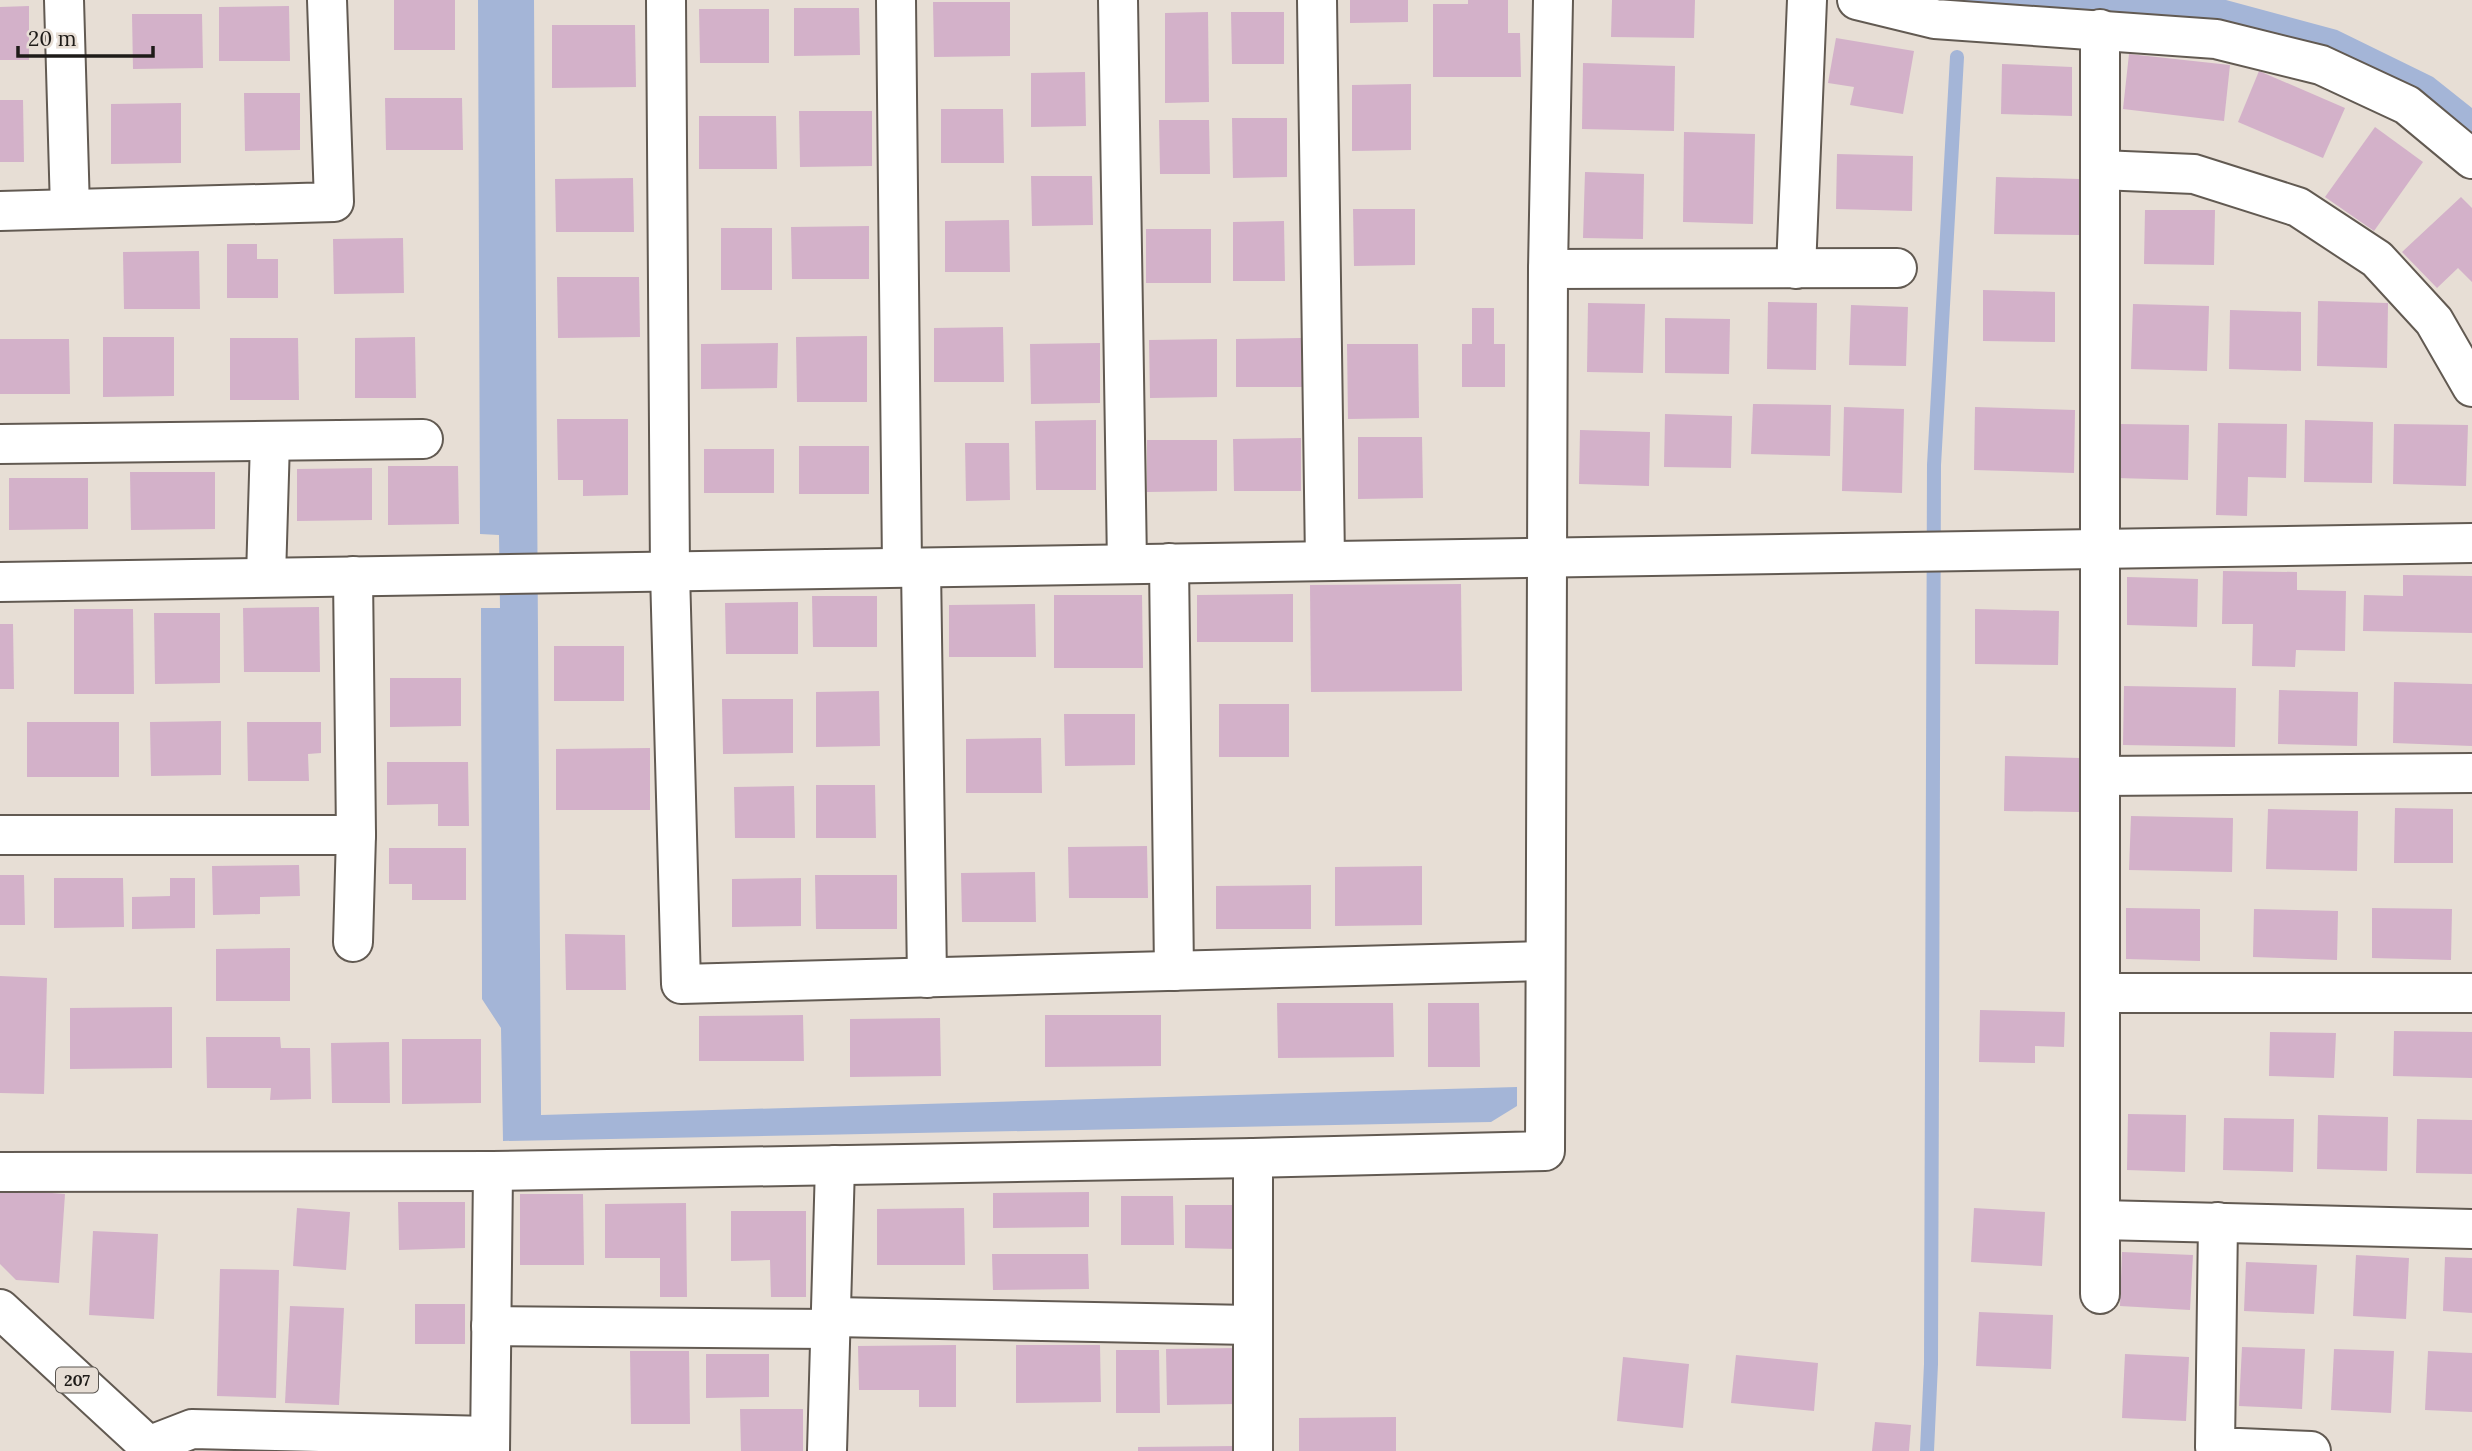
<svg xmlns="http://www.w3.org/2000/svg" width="2472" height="1451" font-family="Lora,serif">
  <rect width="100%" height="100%" fill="#e7ded5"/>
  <g fill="#a4b5d7">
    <polygon points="478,0 534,0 541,1115 1517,1087 1517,1106 1491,1122 503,1141 501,1028 482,999 481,608 500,608 499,535 480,534"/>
    <polygon points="1930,0 2226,0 2337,30 2433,77 2472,108 2472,139 2417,96"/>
  </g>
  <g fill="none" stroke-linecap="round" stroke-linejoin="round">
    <polyline stroke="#a4b5d7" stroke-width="14" points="1927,1451 1931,1364 1934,465 1957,57"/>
  </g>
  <g fill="#d3b1c9">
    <rect x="394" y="0" width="61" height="50"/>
    <polygon points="1350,0 1408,0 1408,22 1350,23"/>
    <polygon points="1468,0 1508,0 1508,33 1520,33 1521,77 1433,77 1433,4 1468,4"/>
    <polygon points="1612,0 1695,0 1694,38 1611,37"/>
    <polygon points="933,2 1010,2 1010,56 934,57"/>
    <polygon points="29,6 29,60 0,60 0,7"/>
    <polygon points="289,6 290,61 219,61 219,7"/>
    <polygon points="794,8 859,8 860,55 794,56"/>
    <polygon points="699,9 769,9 769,63 700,63"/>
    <polygon points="1208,12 1209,102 1165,103 1165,13"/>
    <polygon points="1231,12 1284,12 1284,64 1232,64"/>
    <polygon points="132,14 202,14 203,68 133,69"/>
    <polygon points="552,25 635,25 636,87 552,88"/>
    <polygon points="1836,38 1914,51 1903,114 1850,105 1854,87 1828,83"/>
    <polygon points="2129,54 2230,65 2224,121 2123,109"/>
    <polygon points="1583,63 1675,66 1674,131 1582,129"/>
    <polygon points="2002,64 2072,67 2072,116 2001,114"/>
    <polygon points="2259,71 2345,108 2323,158 2238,122"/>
    <polygon points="1085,72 1086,126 1031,127 1031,73"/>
    <polygon points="1411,84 1411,150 1352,151 1352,85"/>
    <polygon points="244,93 300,93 300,150 245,151"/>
    <polygon points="385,98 462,98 463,150 386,150"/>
    <polygon points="0,100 23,100 24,162 0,162"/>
    <polygon points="181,103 181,163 111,164 111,104"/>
    <polygon points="941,109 1003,109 1004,163 941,163"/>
    <polygon points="799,111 872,111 872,166 800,167"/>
    <polygon points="699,116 776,116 777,169 699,169"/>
    <polygon points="1232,118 1287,118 1287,177 1233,178"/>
    <polygon points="1159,120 1209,120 1210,174 1160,174"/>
    <polygon points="2375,127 2423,162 2374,231 2325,197"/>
    <polygon points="1684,132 1755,134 1753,224 1683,222"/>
    <polygon points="1837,154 1913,156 1912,211 1836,209"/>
    <polygon points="1585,172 1644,174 1643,239 1583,238"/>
    <polygon points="1031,176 1092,176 1093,225 1032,226"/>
    <polygon points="1996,177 2080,179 2079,235 1994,234"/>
    <polygon points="633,178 634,232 556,232 555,179"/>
    <polygon points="2461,197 2472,208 2472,282 2458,268 2437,288 2402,252"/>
    <polygon points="1353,209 1415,209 1415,265 1354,266"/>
    <polygon points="2145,210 2215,210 2214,265 2144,264"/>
    <polygon points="1009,220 1010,272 945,272 945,221"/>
    <polygon points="1284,221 1285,281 1233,281 1233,222"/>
    <polygon points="869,226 869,279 792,279 791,227"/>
    <rect x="721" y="228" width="51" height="62"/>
    <rect x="1146" y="229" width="65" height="54"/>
    <polygon points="403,238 404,293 334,294 333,239"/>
    <polygon points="227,244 257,244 257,259 278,259 278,298 227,298"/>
    <polygon points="199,251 200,309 124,309 123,252"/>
    <polygon points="557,277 639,277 640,337 558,338"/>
    <polygon points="1983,290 2055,292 2055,342 1983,341"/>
    <polygon points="2318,301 2388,303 2387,368 2317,366"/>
    <polygon points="1768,302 1817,303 1816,370 1767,369"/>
    <polygon points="1588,303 1645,304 1643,373 1587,372"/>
    <polygon points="2133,304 2209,306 2207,371 2131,369"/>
    <polygon points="1851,305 1908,307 1906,366 1849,365"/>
    <polygon points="1472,308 1494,308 1494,344 1505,344 1505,387 1462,387 1462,344 1472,344"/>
    <polygon points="2230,310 2301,312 2301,371 2229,369"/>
    <polygon points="1665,318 1730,319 1729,374 1665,373"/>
    <polygon points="1003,327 1004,382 934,382 934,328"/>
    <polygon points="867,336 867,402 797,402 796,337"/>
    <polygon points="103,337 174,337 174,396 103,397"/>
    <polygon points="415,337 416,398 355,398 355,338"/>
    <polygon points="230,338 298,338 299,400 230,400"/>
    <polygon points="1301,338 1302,387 1236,387 1236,339"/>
    <polygon points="0,339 69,339 70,394 0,394"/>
    <polygon points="1217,339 1217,397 1150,398 1149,340"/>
    <polygon points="778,343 777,388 701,389 701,344"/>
    <polygon points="1100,343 1100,403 1031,404 1030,344"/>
    <polygon points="1347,344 1418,344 1419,418 1348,419"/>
    <polygon points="1753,404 1831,405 1830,456 1751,454"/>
    <polygon points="1844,407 1904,409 1902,493 1842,491"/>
    <polygon points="1975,407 2075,410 2074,473 1974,470"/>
    <polygon points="1665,414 1732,416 1731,468 1664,467"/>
    <polygon points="557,419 628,419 628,495 583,496 583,480 558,480"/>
    <polygon points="1096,420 1096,490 1036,490 1035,421"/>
    <polygon points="2305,420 2373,422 2372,483 2304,482"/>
    <polygon points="2218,423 2287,424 2286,478 2248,477 2247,516 2216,515"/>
    <polygon points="2119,424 2189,425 2188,480 2117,478"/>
    <polygon points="2394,424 2468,425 2466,486 2393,484"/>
    <polygon points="1580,430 1650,432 1649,486 1579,484"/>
    <polygon points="1358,437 1422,437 1423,498 1358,499"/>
    <polygon points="1301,438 1301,491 1234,491 1233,439"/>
    <polygon points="1147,440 1217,440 1217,491 1147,492"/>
    <polygon points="965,443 1009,443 1010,500 966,501"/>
    <rect x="799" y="446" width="70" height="48"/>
    <rect x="704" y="449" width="70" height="44"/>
    <polygon points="388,466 458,466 459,524 388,525"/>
    <polygon points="372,468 372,520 297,521 297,469"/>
    <polygon points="130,472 215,472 215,529 131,530"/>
    <polygon points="9,478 88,478 88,529 9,530"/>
    <polygon points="2223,571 2297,572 2297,590 2346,591 2345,651 2296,650 2295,667 2252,666 2253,624 2222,624"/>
    <polygon points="2403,575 2472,576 2472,633 2363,631 2364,595 2403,596"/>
    <polygon points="2127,577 2198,579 2197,627 2127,625"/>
    <polygon points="1461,584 1462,691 1311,692 1310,585"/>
    <polygon points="1293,594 1293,642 1197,642 1197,595"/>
    <polygon points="1054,595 1142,595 1143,668 1054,668"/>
    <polygon points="812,596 877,596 877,647 813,647"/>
    <polygon points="798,602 798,654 726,654 725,603"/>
    <polygon points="1035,604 1036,657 949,657 949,605"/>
    <polygon points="319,607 320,672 244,672 243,608"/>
    <polygon points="74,609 133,609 134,694 74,694"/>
    <polygon points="1975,609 2059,611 2058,665 1975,664"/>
    <polygon points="154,613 220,613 220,683 155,684"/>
    <polygon points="0,624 13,624 14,689 0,689"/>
    <rect x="554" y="646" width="70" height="55"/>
    <polygon points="390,678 461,678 461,726 390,727"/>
    <polygon points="2394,682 2472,684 2472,746 2393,743"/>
    <polygon points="2124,686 2236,688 2235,747 2123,745"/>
    <polygon points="2279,690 2358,692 2357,746 2278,744"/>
    <polygon points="879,691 880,746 816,747 816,692"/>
    <polygon points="722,699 793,699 793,753 723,754"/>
    <rect x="1219" y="704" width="70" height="53"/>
    <polygon points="1064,714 1135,714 1135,765 1065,766"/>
    <polygon points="221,721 221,775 151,776 150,722"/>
    <rect x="27" y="722" width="92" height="55"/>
    <polygon points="247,722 321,722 321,753 308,754 309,781 248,781"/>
    <polygon points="1041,738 1042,793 966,793 966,739"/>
    <polygon points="650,748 650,810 556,810 556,749"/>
    <polygon points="2005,756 2080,758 2079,812 2004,811"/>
    <polygon points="387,762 468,762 469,826 438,826 438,804 387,805"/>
    <polygon points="816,785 875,785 876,838 816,838"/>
    <polygon points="794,786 795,838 735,838 734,787"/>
    <polygon points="2395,808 2453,809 2453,863 2394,863"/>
    <polygon points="2268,809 2358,811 2357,871 2266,869"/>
    <polygon points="2131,816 2233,818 2232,872 2129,870"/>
    <polygon points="1147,846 1148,898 1069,898 1068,847"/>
    <polygon points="389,848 466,848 466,900 412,900 412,884 389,884"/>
    <polygon points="299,865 300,896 260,897 260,914 213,915 212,866"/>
    <polygon points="1422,866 1422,925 1335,926 1335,867"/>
    <polygon points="1035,872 1036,922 962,922 961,873"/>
    <polygon points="0,875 24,875 25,925 0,925"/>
    <polygon points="815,875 897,875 897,929 816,929"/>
    <polygon points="54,878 123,878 124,927 54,928"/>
    <polygon points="170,878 195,878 195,928 132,929 132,897 170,896"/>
    <polygon points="801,878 801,926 732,927 732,879"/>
    <polygon points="1311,885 1311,929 1216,929 1216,886"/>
    <polygon points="2126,908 2200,909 2200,961 2126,959"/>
    <polygon points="2372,908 2452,909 2451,960 2372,958"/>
    <polygon points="2254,909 2338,911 2337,960 2253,957"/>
    <polygon points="565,934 625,935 626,990 566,990"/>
    <polygon points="290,948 290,1001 216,1001 216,949"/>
    <polygon points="0,976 47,978 44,1094 0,1093"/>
    <polygon points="1277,1003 1393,1003 1394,1057 1278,1058"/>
    <polygon points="1428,1003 1479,1003 1480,1067 1428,1067"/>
    <polygon points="172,1007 172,1068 70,1069 70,1008"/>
    <polygon points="1980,1010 2065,1012 2064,1047 2035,1046 2035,1063 1979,1062"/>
    <polygon points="803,1015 804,1061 699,1061 699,1016"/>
    <polygon points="1045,1015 1161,1015 1161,1066 1045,1067"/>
    <polygon points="940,1018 941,1076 850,1077 850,1019"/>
    <polygon points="2394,1031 2472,1032 2472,1078 2393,1076"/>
    <polygon points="2270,1032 2336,1033 2334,1078 2269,1076"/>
    <polygon points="206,1037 280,1037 281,1048 310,1048 311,1099 270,1100 271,1088 207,1088"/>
    <polygon points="402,1039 481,1039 481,1103 402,1104"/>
    <polygon points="389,1042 390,1103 332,1103 331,1043"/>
    <polygon points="2128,1114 2186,1115 2185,1172 2127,1170"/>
    <polygon points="2318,1115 2388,1117 2387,1171 2317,1169"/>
    <polygon points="2224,1118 2294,1119 2293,1172 2223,1170"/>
    <polygon points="2417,1119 2472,1120 2472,1174 2416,1173"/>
    <polygon points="0,1189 65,1194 59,1283 16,1280 0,1264"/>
    <polygon points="1089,1192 1089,1227 993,1228 993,1193"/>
    <polygon points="520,1194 583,1194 584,1265 520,1265"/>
    <polygon points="1121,1196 1173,1196 1174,1245 1121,1245"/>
    <polygon points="398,1202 465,1202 465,1248 399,1250"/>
    <polygon points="686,1203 687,1297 660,1297 660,1258 605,1258 605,1204"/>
    <polygon points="1185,1205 1239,1205 1239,1249 1185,1248"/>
    <polygon points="297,1208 350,1212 346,1270 293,1266"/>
    <polygon points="964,1208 965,1265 877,1265 877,1209"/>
    <polygon points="1974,1208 2045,1212 2042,1266 1971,1262"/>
    <polygon points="731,1211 806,1211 806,1297 771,1297 770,1260 731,1261"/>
    <polygon points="93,1231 158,1234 154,1319 89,1315"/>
    <polygon points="2122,1252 2193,1255 2190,1310 2120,1306"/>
    <polygon points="992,1254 1088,1254 1089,1289 993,1290"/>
    <polygon points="2356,1255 2409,1258 2406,1319 2353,1316"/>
    <polygon points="2445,1257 2472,1258 2472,1313 2443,1311"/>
    <polygon points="2246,1262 2317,1265 2314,1314 2244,1311"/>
    <polygon points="220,1269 279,1270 276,1398 217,1396"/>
    <rect x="415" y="1304" width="50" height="40"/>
    <polygon points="290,1306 344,1308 339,1405 285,1403"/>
    <polygon points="1979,1312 2053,1315 2051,1369 1976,1366"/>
    <polygon points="956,1345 956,1407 919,1407 919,1390 859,1390 858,1346"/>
    <polygon points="1016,1345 1100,1345 1101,1402 1016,1403"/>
    <polygon points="2242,1347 2305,1349 2302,1409 2239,1406"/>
    <polygon points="1237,1348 1237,1404 1167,1405 1166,1349"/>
    <polygon points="2334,1349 2394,1351 2391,1413 2331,1410"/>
    <polygon points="1116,1350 1159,1350 1160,1413 1116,1413"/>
    <polygon points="630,1351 689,1351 690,1424 631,1424"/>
    <polygon points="2428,1351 2472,1353 2472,1412 2425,1410"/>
    <polygon points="706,1354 769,1354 769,1397 706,1398"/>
    <polygon points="2125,1354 2189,1357 2186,1421 2122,1418"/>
    <polygon points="1736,1355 1818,1363 1814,1411 1731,1403"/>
    <polygon points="1623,1357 1689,1364 1683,1428 1617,1421"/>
    <polygon points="740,1409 803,1409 803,1451 741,1451"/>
    <polygon points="1396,1417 1396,1451 1299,1451 1299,1418"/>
    <polygon points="1875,1422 1911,1425 1909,1451 1872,1451"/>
    <polygon points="1235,1446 1235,1451 1138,1451 1138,1447"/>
  </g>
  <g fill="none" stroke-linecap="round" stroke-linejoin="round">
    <g stroke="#625a52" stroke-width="42">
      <g id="minor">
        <polyline points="64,0 70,209"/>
        <polyline points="666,0 670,572 681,984 1545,961"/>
        <polyline points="896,0 902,567"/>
        <polyline points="1118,0 1127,564"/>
        <polyline points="1317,0 1325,561"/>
        <polyline points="1857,0 1935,19 2216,39 2321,65 2407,105 2472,159"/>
        <polyline points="2100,29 2100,1294"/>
        <polyline points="2101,170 2194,174 2298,207 2377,259 2434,321 2472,387"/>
        <polyline points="0,211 334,202 327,0"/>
        <polyline points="1548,269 1897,268"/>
        <polyline points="1796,269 1807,0"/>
        <polyline points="0,444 423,439"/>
        <polyline points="1169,563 1174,971"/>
        <polyline points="921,568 927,978"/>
        <polyline points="266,577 270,441"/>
        <polyline points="0,582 2472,543"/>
        <polyline points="2101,776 2472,773"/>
        <polyline points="0,835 356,835"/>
        <polyline points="353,942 356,835 353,576"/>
        <polyline points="2101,993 2472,993"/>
        <polyline points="0,1172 493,1171 1253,1158"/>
        <polyline points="2100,1220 2472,1229"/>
        <polyline points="2218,1222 2215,1447 2311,1451"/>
        <polyline points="832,1317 1251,1325"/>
        <polyline points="491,1326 831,1329"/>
        <polyline points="148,1446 192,1429 490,1436"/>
        <polyline points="490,1451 493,1171"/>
        <polyline points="827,1451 835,1165"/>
        <polyline points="1253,1451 1253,1158 1545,1151 1548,269 1553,0"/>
      </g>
    </g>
    <g stroke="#625a52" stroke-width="42">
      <polyline id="highway" points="0,1309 154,1451"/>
    </g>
    <use href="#minor" stroke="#fff" stroke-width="38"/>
    <use href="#highway" stroke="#fff" stroke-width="38"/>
  </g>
  <g text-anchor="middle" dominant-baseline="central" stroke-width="7" stroke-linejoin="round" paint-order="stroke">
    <rect fill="#e7ded5" stroke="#5a5651" stroke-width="2" x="56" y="1367.5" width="42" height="25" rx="5"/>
    <g font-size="16" font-weight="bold" fill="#1e1b18">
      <text x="77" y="1380">207</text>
    </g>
  </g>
  <path d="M18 46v10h135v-10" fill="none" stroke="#1e1b18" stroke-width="3.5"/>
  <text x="28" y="46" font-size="21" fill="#1e1b18" stroke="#e7ded5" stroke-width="5" paint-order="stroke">20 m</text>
</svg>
